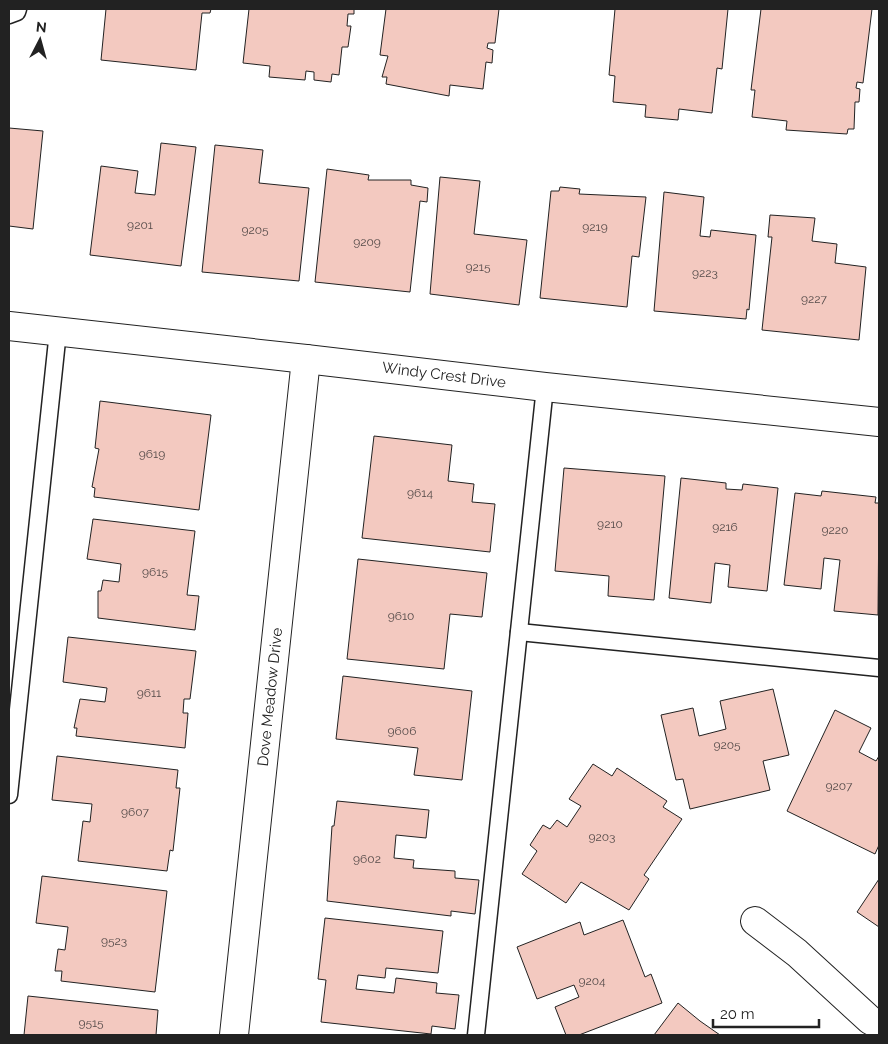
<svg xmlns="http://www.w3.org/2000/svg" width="888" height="1044" font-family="Raleway,sans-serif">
  <rect width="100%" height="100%" fill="#fff"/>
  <g fill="#f3c9c0" stroke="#222">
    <polygon points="106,9 211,9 210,13 202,13 196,70 101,60"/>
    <polygon points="249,9 354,9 354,14 348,14 347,26 351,26 348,47 342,47 339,75 332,74 331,82 314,80 314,72 306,71 305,80 269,77 270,66 243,63"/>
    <polygon points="386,9 499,9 495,43 488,43 487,48 493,50 492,63 486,62 483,89 450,85 449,96 386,84 387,77 382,77 388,56 380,55"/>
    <polygon points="615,9 728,9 722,69 717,68 712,113 679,109 678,120 645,117 646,105 613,102 615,76 609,75"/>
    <polygon points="761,9 872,9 863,83 857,82 856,88 860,89 859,102 855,102 854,129 848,129 847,134 786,130 787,121 752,117 755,90 751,90"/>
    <polygon points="9,128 43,131 33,229 9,226"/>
    <polygon points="161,143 196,147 181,266 90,255 101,166 138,171 135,193 155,195"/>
    <polygon points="215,145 263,150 259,183 309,188 299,281 202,272"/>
    <polygon points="327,169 369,175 368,180 411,180 411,185 428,188 427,202 420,201 410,292 315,282"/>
    <polygon points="440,177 480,181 474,234 527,240 519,305 430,294"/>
    <polygon points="560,187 580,189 579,194 646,197 639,257 632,256 627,307 540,298 551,191 559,191"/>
    <polygon points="664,192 704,197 700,236 710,237 711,230 756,235 749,310 747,309 746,319 654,311"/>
    <polygon points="770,215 815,218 812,241 837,244 835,263 866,267 859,340 762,330 772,237 768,237"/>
    <polygon points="100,401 211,415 199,510 94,497 95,488 92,487 99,449 95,448"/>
    <polygon points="374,436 452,445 448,481 474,484 472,502 495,504 490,552 362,538"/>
    <polygon points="564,468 665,476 654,600 608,596 609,576 555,571"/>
    <polygon points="681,478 726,483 726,489 742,490 743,484 778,488 767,591 728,587 730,565 715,563 711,603 669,598"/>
    <polygon points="822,491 876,497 875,503 879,503 878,615 834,611 840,560 824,558 821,589 784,585 795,493 821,496"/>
    <polygon points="93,519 195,531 187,595 199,596 195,630 98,618 98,591 101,591 103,580 119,582 121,564 87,559"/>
    <polygon points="358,559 487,573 482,617 450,614 444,669 347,659"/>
    <polygon points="68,637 196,651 190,699 184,699 183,713 188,713 185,748 76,736 77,728 74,728 80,699 105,702 107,688 63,682"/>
    <polygon points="343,676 472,691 462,780 414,775 418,748 336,739"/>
    <polygon points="773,689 789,755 763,761 770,790 690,809 683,779 676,780 661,715 693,708 699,736 726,729 720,701"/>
    <polygon points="835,710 871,728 859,752 876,761 879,756 879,845 875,854 787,811"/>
    <polygon points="57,756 178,770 176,788 180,788 173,851 170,850 167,871 78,861 83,821 90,822 92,804 52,800"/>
    <polygon points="593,764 612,776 617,768 667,801 663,807 682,819 644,875 649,879 629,910 581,882 566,903 522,874 537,851 530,845 543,825 550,829 557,820 567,827 581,806 569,799"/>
    <polygon points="337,801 429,810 426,838 396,835 394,858 414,860 413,868 455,871 455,878 479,880 475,914 451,911 451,916 327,901 332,826 334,826"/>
    <polygon points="42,876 167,891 155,992 61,981 62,971 55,971 58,949 65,950 68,927 36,923"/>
    <polygon points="879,879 879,927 857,912"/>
    <polygon points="325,918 443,931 438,973 386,968 385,978 358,975 356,989 394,993 396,978 437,983 436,993 459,995 455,1029 432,1026 431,1034 321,1022 326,980 318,979"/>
    <polygon points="623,920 645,977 651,974 662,1003 579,1035 566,1035 555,1007 579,997 574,985 537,999 517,947 580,922 584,935"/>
    <polygon points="28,996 158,1010 156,1035 24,1035"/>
    <polygon points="678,1003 700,1021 720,1035 654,1035"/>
  </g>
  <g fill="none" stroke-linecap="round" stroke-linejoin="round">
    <g stroke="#222" stroke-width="19">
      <g id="service">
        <polyline points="9,15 17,12 18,9"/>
        <polyline points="519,632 879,668"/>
        <polyline points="9,795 58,331"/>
        <polyline points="476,1035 545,387"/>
      </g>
    </g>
    <g stroke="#222" stroke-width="30">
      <g id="minor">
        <polyline points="9,326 306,359 545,387 879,422"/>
        <polyline points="755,921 797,953 870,1020 879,1025"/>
        <polyline points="234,1035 306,359"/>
      </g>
    </g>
    <use href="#service" stroke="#fff" stroke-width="16"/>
    <use href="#minor" stroke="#fff" stroke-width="28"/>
  </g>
  <g text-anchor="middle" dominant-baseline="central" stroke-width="4" stroke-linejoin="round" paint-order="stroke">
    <g font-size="12" fill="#564c4a">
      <text x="140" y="225">9201</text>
      <text x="595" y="227">9219</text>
      <text x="255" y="230">9205</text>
      <text x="367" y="242">9209</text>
      <text x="478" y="267">9215</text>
      <text x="705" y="273">9223</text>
      <text x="814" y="299">9227</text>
      <text x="152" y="454">9619</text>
      <text x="420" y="493">9614</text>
      <text x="610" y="524">9210</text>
      <text x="725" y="527">9216</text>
      <text x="835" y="530">9220</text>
      <text x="155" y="572">9615</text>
      <text x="401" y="616">9610</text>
      <text x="149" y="693">9611</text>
      <text x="402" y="731">9606</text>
      <text x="727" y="745">9205</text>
      <text x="839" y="786">9207</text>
      <text x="135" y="812">9607</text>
      <text x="602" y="837">9203</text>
      <text x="367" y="859">9602</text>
      <text x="114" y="941">9523</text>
      <text x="592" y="981">9204</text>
      <text x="91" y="1023">9515</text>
    </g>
    <g font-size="15" fill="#222" stroke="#fff">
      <text transform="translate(444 375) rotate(7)">Windy Crest Drive</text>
      <text transform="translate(270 697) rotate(-84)">Dove Meadow Drive</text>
    </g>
  </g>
  <rect width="888" height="1044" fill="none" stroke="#222222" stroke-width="20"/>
  <g transform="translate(40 40) rotate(6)" stroke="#ffffff" stroke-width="4" paint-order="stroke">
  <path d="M0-4L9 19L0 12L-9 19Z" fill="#222222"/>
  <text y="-8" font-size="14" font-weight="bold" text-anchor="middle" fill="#222222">N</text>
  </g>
  <path d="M713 1019v8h106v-8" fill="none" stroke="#222222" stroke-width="2.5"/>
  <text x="720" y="1019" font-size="15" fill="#222222" stroke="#ffffff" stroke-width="4" paint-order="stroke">20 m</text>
</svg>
